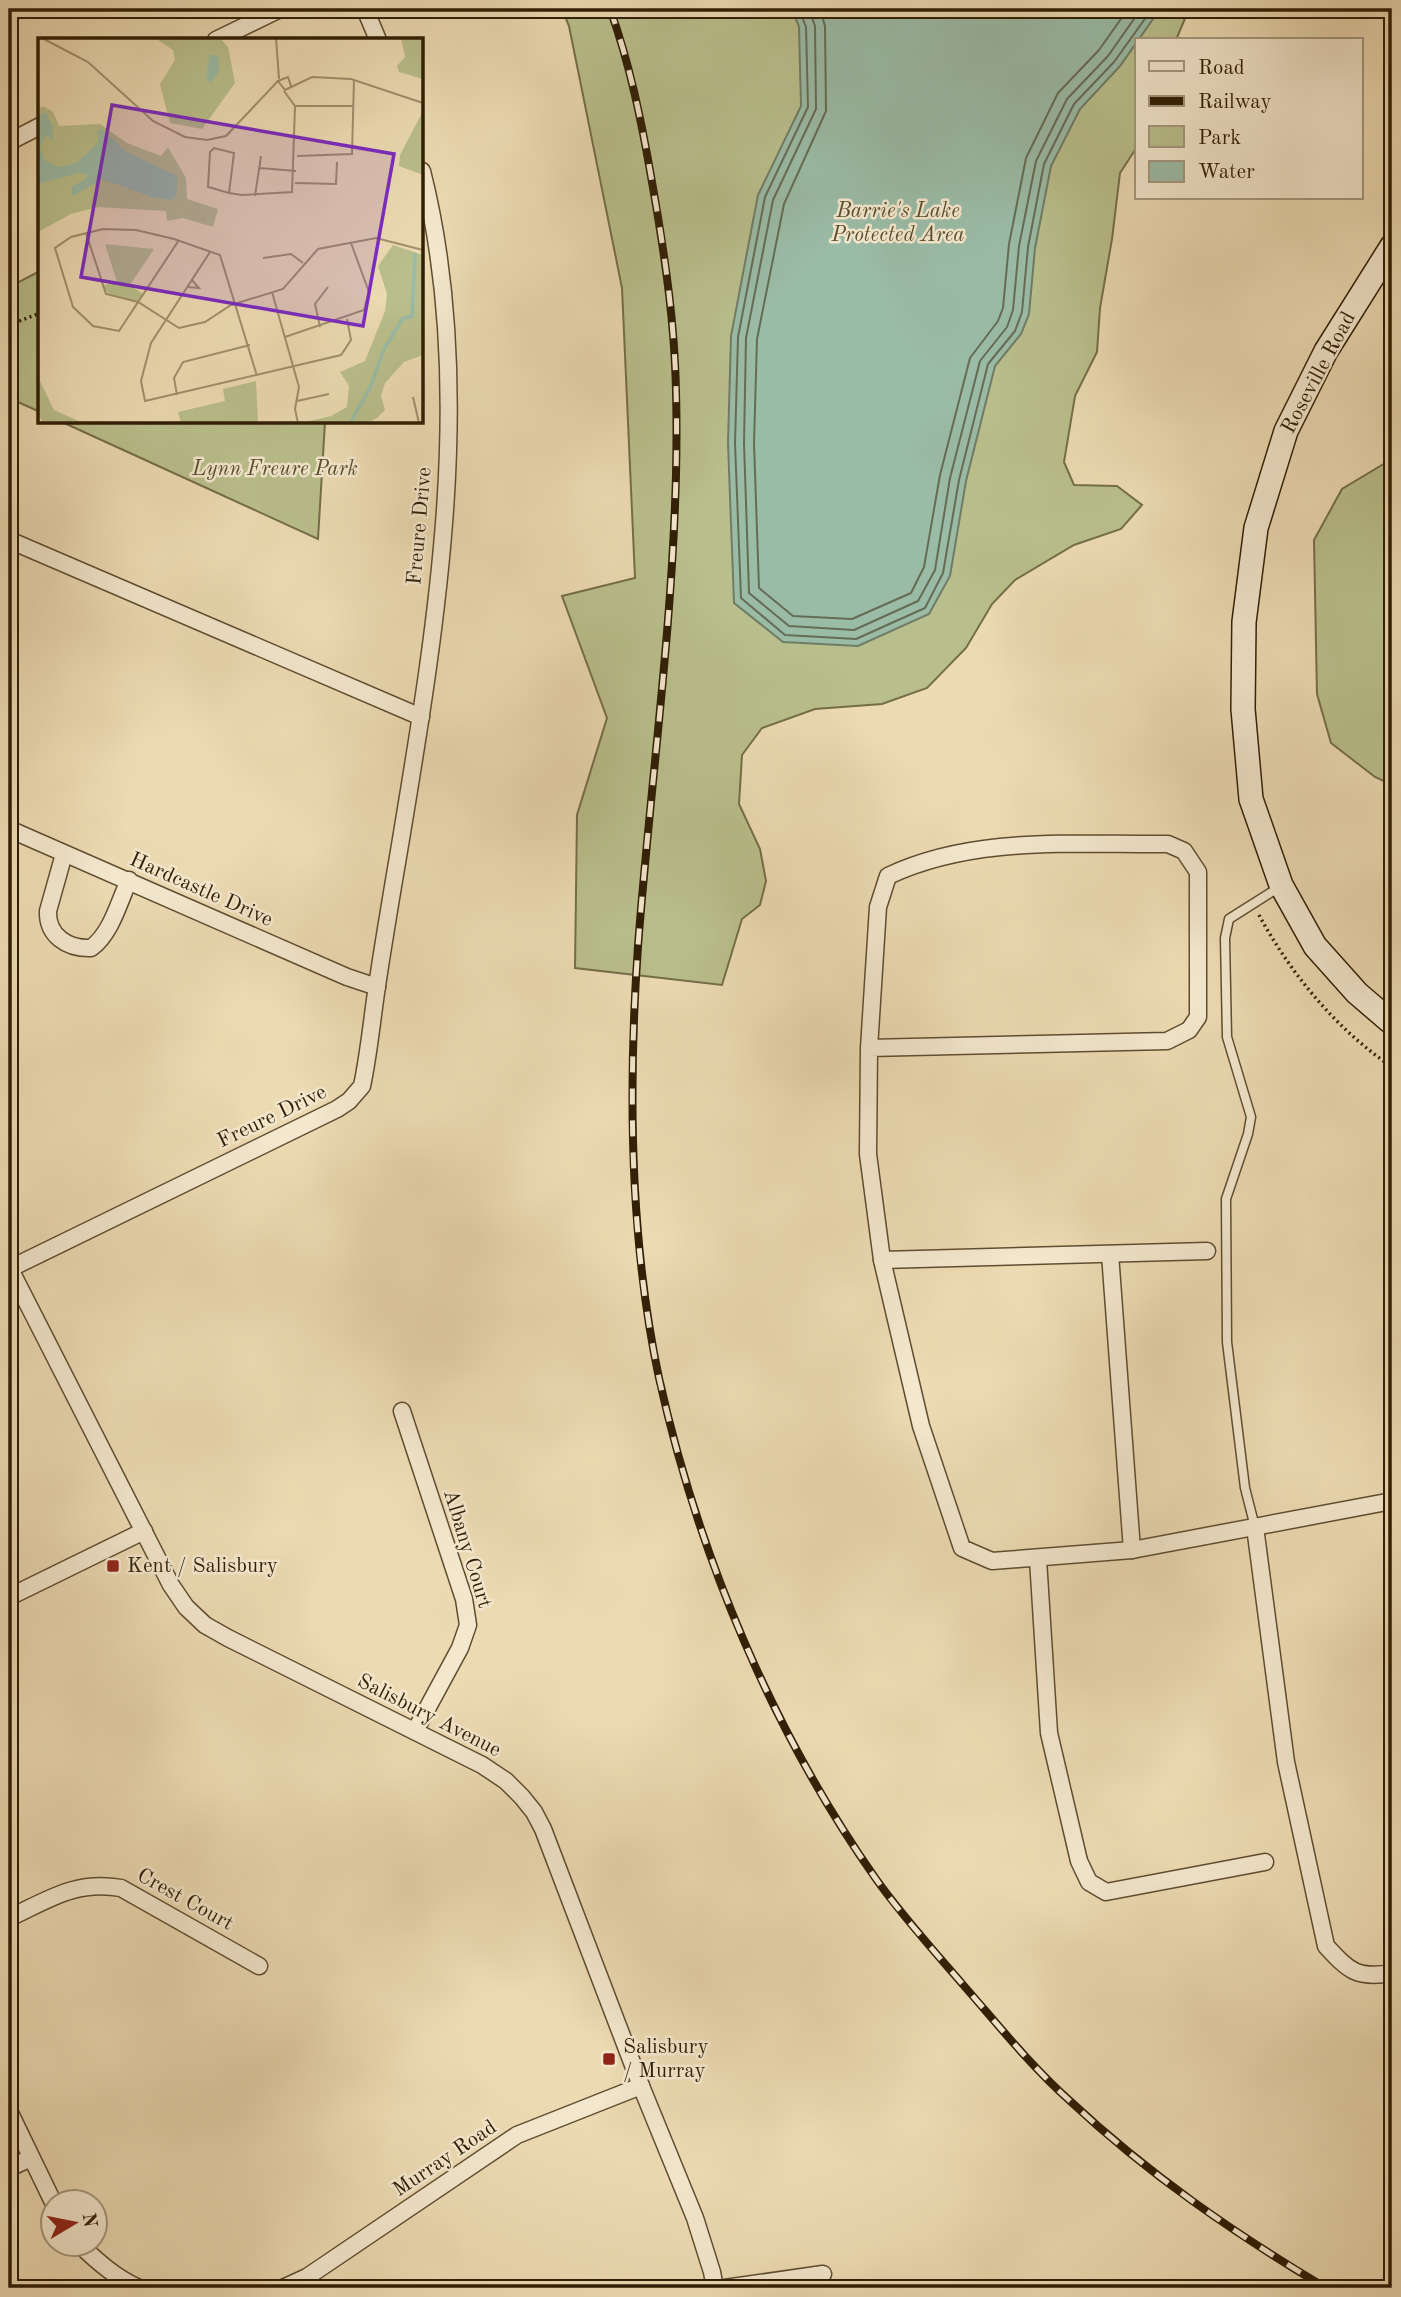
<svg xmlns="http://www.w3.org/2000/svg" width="1401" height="2297" font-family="'Old Standard TT',serif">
  <rect width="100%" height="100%" fill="#ecdab2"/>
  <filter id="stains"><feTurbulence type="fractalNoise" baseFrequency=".00286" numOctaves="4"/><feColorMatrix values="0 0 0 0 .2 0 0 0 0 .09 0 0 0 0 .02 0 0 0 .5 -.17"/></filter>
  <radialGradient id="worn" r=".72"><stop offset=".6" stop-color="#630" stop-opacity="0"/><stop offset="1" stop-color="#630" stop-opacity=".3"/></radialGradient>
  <g fill="#b9bf8c" stroke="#746e48" stroke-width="2">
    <polygon points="562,9 1189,9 1176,40 1137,40 1137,147 1120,173 1112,239 1100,308 1097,352 1075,396 1064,462 1074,485 1117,486 1142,505 1121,529 1074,545 1015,580 992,604 966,648 927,688 882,704 815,709 762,728 742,755 739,804 760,849 766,881 760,905 742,919 722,985 575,968 577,815 607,718 562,596 635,578 622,288 569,26"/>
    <polygon points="40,271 40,412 9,398 9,287"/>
    <polygon points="62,422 325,422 318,539"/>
    <polygon points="1392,459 1392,785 1375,777 1331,743 1317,694 1314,540 1342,489"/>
  </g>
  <polygon fill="#9abba6" stroke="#707c66" stroke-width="2" points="792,9 1160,9 1120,66 1080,109 1051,166 1035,248 1029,314 1021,334 995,366 966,481 950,576 929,614 858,646 783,642 734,603 728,443 731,336 758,195 801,106 799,27"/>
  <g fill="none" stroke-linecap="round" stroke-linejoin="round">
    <g stroke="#656c56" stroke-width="2">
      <polyline points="799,9 806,27 808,107 765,197 738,337 735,443 741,598 785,635 856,639 925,608 943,573 959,480 988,364 1015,331 1022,312 1028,247 1044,164 1074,104 1114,62 1152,9"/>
      <polyline points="809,9 815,26 816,109 773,200 746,338 744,443 749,593 789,626 854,630 918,601 935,570 950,478 980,361 1007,327 1013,310 1019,246 1036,161 1067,99 1108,56 1141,9"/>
      <polyline points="820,9 825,26 826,111 784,204 757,339 754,443 759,588 793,616 852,619 911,593 924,567 940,475 970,358 998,321 1003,308 1009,244 1026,158 1058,93 1099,50 1128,9"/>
    </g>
    <g stroke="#5f4d30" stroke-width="11">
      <polyline id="lane" points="1255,1527 1245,1488 1227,1342 1226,1199 1248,1134 1251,1117 1227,1037 1225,938 1229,919 1281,886"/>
    </g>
    <g stroke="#5f4d30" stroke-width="19">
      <g id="street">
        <polyline points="365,9 378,40"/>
        <polyline points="216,40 280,9"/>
        <polyline points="9,142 40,126"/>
        <polyline points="9,540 421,717"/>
        <polyline points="9,829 347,977 377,987"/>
        <path d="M64 854 48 911C47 936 68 949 91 948 111 934 119 902 129 880"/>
        <path d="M869 1048 1167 1041 1189 1030 1198 1017V872L1184 851 1168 844C1075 845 974 835 888 876L878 907 869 1048 868 1154 882 1260 921 1426 962 1548 992 1561 1132 1550 1392 1501"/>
        <polyline points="1110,1254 1132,1550"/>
        <polyline points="882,1260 1207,1251"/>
        <polyline points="9,1267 171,1585 186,1607 205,1625 228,1638 482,1765 506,1781 522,1797 534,1812 543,1829 641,2086 695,2218 712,2272 715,2288"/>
        <path d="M9 1269 337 1109 349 1101 362 1086C369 1053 372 1019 377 986 384 939 392 892 400 845 436 628 477 388 422 171"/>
        <polyline points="402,1411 464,1599 468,1625 460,1648 415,1731"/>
        <path d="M1255 1527 1286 1762 1326 1946C1349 1971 1357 1979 1392 1973"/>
        <polyline points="1038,1559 1049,1733 1079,1861 1089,1882 1106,1892 1265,1862"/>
        <polyline points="9,1597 144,1531"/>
        <path d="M9 1918C48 1900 75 1880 121 1888L259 1966"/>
        <polyline points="9,2111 53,2202"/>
        <polyline points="9,2168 31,2158"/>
        <path d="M79 2244C98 2262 116 2278 139 2288"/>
        <polyline points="283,2288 307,2277 517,2135 641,2086"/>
        <polyline points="725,2288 823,2274"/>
      </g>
    </g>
    <g stroke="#301e05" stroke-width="26">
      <polyline id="secondary" points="1392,246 1326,351 1286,431 1256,528 1244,622 1243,709 1251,799 1281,885 1315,946 1357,993 1392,1023"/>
    </g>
    <g stroke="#301e05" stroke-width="3.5" stroke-dasharray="2 3.5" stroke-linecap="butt">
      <polyline points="9,325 40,313"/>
      <path d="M1259 915C1291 974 1336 1029 1392 1067"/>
    </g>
    <use href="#lane" stroke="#f3e7cd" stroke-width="8"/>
    <use href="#street" stroke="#f3e7cd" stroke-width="16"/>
    <use href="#secondary" stroke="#f3e7cd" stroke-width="23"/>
    <g stroke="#301e05" stroke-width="8">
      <path id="rail" d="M610 9C630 64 642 124 652 182 661 233 669 283 673 334 677 381 677 428 676 475 672 633 650 788 638 946 628 1088 629 1237 659 1378 698 1554 772 1731 876 1879 903 1917 935 1952 965 1987 999 2026 1031 2066 1069 2100 1148 2174 1234 2233 1326 2288"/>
    </g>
    <use href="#rail" stroke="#f3e7cd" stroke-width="5" stroke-dasharray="16" stroke-linecap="butt"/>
  </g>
  <g fill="#8f2418" stroke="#f3e7cd" stroke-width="2.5">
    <rect x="106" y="1559" width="14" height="14" rx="3.5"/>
    <rect x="602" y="2052" width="14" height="14" rx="3.5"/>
  </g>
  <g text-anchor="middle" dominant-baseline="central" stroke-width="5" stroke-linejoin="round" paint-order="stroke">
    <g font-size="21" font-style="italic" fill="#594e2e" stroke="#f3e7cd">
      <text x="898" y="211">Barrie's Lake<tspan x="898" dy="24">Protected Area</tspan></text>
      <text x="275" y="469">Lynn Freure Park</text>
    </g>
    <g font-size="21" fill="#301e05" stroke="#f3e7cd">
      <text transform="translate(1319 373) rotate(-62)">Roseville Road</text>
      <text transform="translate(420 526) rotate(-85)">Freure Drive</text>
      <text transform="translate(201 890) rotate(24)">Hardcastle Drive</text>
      <text transform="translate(272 1117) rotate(-26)">Freure Drive</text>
      <text transform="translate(467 1549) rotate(73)">Albany Court</text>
      <text transform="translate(429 1716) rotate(27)">Salisbury Avenue</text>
      <text transform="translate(185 1900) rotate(29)">Crest Court</text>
      <text transform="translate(445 2159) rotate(-34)">Murray Road</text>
    </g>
    <g font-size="21" fill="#301e05" stroke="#f3e7cd" text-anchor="start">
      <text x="127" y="1566">Kent / Salisbury</text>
      <text x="623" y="2047">Salisbury<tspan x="623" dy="24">/ Murray</tspan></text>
    </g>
  </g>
  <g transform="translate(38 38)">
    <rect width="385" height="385" fill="#ecdab2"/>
    <path d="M117 0H182L190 9 197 45 164 91 132 85 122 46 137 22 135 12ZM363 0H385V41L361 34 359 28 367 19ZM5 68 15 74 21 88 62 86 89 105 123 118 130 109 148 140 149 161 180 171 175 189 145 180 129 183 128 173 59 169 33 176 0 194V71ZM385 73V137L361 128 362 117ZM67 206 116 211 92 247 105 256 100 264 71 256 63 248 79 244ZM355 207 385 217V317L366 324 347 345 343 358 347 372 339 380 329 385H263L293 378 309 369 311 348 302 334 327 323 347 273 349 256 340 228ZM0 339 16 372 45 385 4 383 0 376ZM218 343 220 385H143L140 374 187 363 185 351Z" fill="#b9bf8c"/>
    <path d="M172 17H180L181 33 173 45 168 39ZM7 74 14 87 15 103 9 97 2 108 6 122 20 129 38 125 60 105V92L64 91 87 113 139 138V156L133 162 114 159 64 141 35 158 33 149 48 141 49 136 41 135 0 146V78Z" fill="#9abba6"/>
    <path fill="none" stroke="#9abba6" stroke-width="3.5" d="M312 385 332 350 346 311 365 280 374 278 377 215"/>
    <path fill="none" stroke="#a18f6d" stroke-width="2" d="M4 0 50 24 115 83 147 99 169 102 188 98 240 43M238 0 241 41M253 48 250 39 240 43 247 52 274 39 313 41 385 65M246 53 257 68H316M259 118 314 116 316 41M222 130 258 133M257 145 298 146 299 124M191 155 196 115 176 110 172 114 170 149 174 150 191 155 204 157 254 154 257 68M217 158 223 118M48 195 68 256 100 264 141 290 167 284 193 267 245 251 280 211 338 200 385 212M141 202 81 293 55 288 35 269 17 210 33 199 65 191 98 192 136 201 182 217 219 338M172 214 113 305 103 343 107 363 303 317 313 302 309 281M225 220 253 216 265 225M150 249 161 250 154 242M234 254 261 349 257 371 260 385M282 289 277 266 290 249M247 299 326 272 331 254 313 205M139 357 136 340 145 324 212 307M375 359 381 385M259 363 291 356"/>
    <path fill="#7b2cbf" fill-opacity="0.15" stroke="#7b2cbf" stroke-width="3.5" d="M74 67 356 116 325 288 43 239Z"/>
    <rect width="385" height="385" fill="none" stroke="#301e05" stroke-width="3.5"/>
  </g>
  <rect width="1401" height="2297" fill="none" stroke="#ecdab2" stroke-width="35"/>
  <rect x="10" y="10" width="1380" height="2276" fill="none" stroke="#301e05" stroke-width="3.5"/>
  <rect x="18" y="18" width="1366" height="2262" fill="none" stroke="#301e05" stroke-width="2"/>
  <rect x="1135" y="38" width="228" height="161" fill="#f3e7cd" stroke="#a5977d" stroke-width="2"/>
  <rect x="1149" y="61" width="35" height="10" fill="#f3e7cd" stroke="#a5977d" stroke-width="2"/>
  <text x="1198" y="74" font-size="21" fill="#301e05">Road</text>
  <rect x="1149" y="96" width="35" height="10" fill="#301e05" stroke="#a5977d" stroke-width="2"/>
  <text x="1198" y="108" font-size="21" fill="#301e05">Railway</text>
  <rect x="1149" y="126" width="35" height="21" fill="#b9bf8c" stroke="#a5977d" stroke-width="2"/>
  <text x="1198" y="144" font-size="21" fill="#301e05">Park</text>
  <rect x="1149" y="161" width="35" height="21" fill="#9abba6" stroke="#a5977d" stroke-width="2"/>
  <text x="1198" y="178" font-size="21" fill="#301e05">Water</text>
  <g transform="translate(74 2223) rotate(80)"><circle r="33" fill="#f3e7cd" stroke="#a5977d" stroke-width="2"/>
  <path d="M0-5L12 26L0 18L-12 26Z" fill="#8f2418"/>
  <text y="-10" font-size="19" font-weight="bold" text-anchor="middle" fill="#301e05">N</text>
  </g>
  <rect width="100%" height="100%" filter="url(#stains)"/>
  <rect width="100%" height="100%" fill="url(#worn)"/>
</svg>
